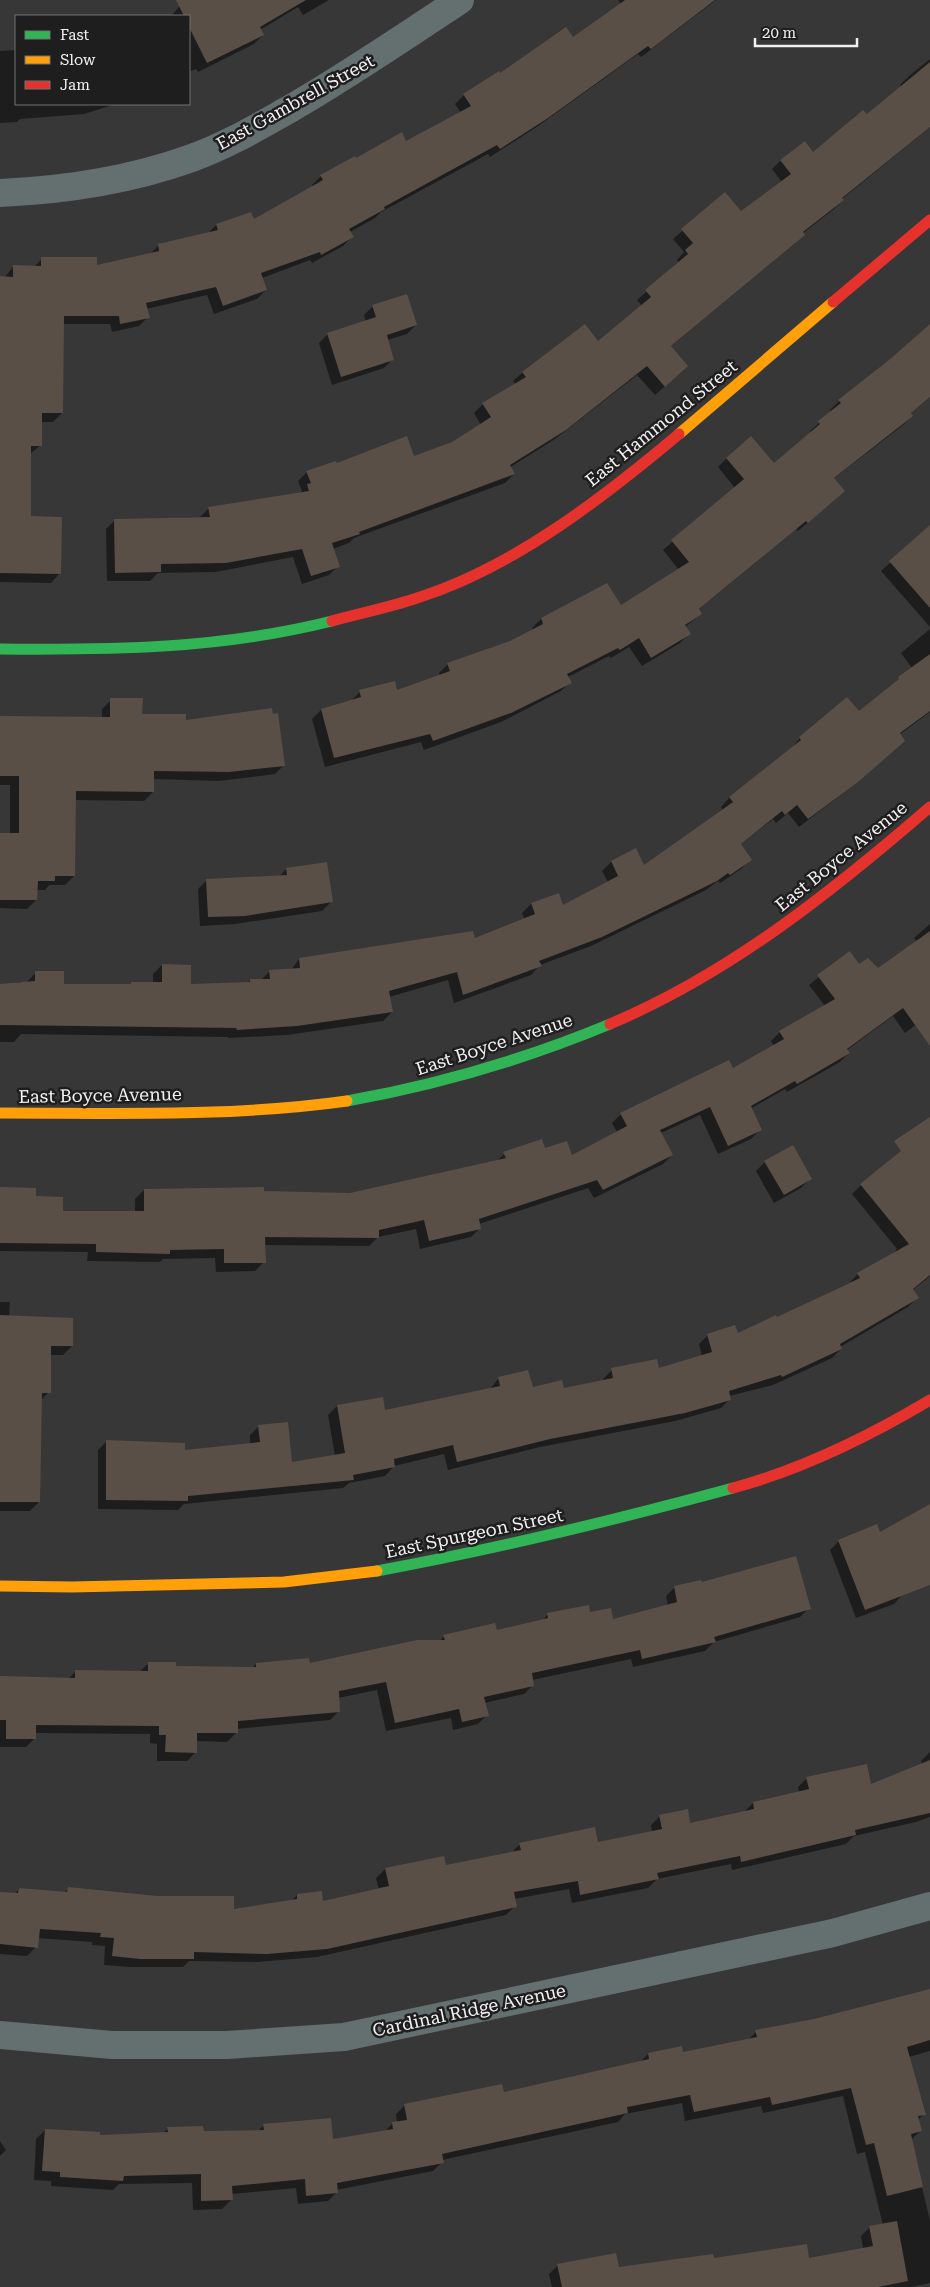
<svg xmlns="http://www.w3.org/2000/svg" width="930" height="2287" font-family="'Roboto Serif',serif">
  <rect width="100%" height="100%" fill="#373737"/>
  <g fill="#0007">
    <polygon points="195,0 329,0 303,15 298,7 260,30 263,35 254,44 198,72 196,69 189,72 189,16 171,16 179,7"/>
    <polygon points="618,0 716,0 641,57 638,54 538,126 490,157 488,154 381,212 375,218 350,232 352,237 343,246 312,263 310,260 262,278 266,290 257,299 214,314 207,295 146,309 148,317 139,326 112,332 110,324 63,324 62,413 53,422 41,422 41,445 30,454 30,517 60,573 51,583 0,582 0,278 4,278 13,267 34,267 42,259 96,266 149,255 158,246 207,234 216,225 250,213 253,221 313,187 312,185 321,176 356,160 406,143 461,113 455,104 464,95 572,39 621,4"/>
    <polygon points="16,50 16,104 116,104 84,114 20,119 17,122 0,123 0,51"/>
    <polygon points="930,59 930,127 842,199 843,200 834,209 802,234 794,244 670,347 678,375 655,395 637,375 555,439 509,468 514,474 505,483 354,538 349,543 333,549 338,566 329,575 302,584 293,557 216,572 158,573 150,581 107,581 106,529 115,520 200,517 209,508 299,494 302,491 298,481 307,472 336,465 414,458 452,443 481,425 474,413 483,404 516,384 513,381 522,373 584,326 598,343 642,306 637,300 679,263 677,260 684,252 673,239 725,194 741,213 782,182 772,169 781,160 813,154 867,116 902,87 900,85 909,76"/>
    <polygon points="373,306 416,325 407,334 387,340 393,359 384,368 332,385 319,343 328,334 366,322 364,315"/>
    <polygon points="930,326 930,397 910,414 912,416 903,425 833,479 834,500 798,531 796,529 698,610 701,614 685,627 689,634 680,643 642,666 629,647 611,658 609,656 568,677 570,682 561,691 501,722 424,750 421,742 325,767 312,719 321,710 351,701 360,692 396,691 440,676 439,673 448,664 510,642 533,630 532,628 541,619 620,606 679,570 663,550 735,488 718,467 727,458 774,465 812,433 810,431 832,412 830,410 839,401 890,361"/>
    <polygon points="930,526 930,627 881,571"/>
    <polygon points="930,629 930,712 899,735 894,750 847,790 799,827 788,813 776,823 773,819 740,845 750,860 741,869 720,883 718,881 706,890 591,946 540,965 531,975 454,1003 448,980 389,997 392,1012 383,1021 287,1035 228,1038 228,1037 21,1034 14,1042 0,1042 0,985 15,985 18,982 27,982 36,972 63,986 129,986 132,983 153,983 153,974 162,965 189,985 248,983 250,980 261,980 270,971 291,970 299,959 474,939 525,920 522,913 531,904 558,894 563,907 608,882 602,871 611,862 636,850 644,867 723,811 721,807 729,798 792,748 800,738 859,713 912,668 901,653"/>
    <polygon points="111,700 141,715 185,721 284,765 275,774 219,781 153,779 153,792 144,801 75,800 74,876 65,885 49,885 45,890 36,890 36,900 27,909 0,908 0,834 10,835 10,785 0,785 0,717 102,719 102,709"/>
    <polygon points="286,869 331,902 322,911 235,924 200,926 198,889 207,880 279,877"/>
    <polygon points="930,924 930,1014 927,1016 905,1033 893,1016 847,1050 849,1053 840,1062 787,1092 785,1089 750,1109 760,1130 751,1139 718,1154 700,1115 661,1133 672,1155 663,1164 594,1198 588,1188 479,1224 480,1228 471,1237 420,1249 416,1229 378,1237 369,1246 264,1245 264,1262 255,1271 216,1272 215,1258 163,1259 160,1262 87,1261 88,1252 0,1251 0,1189 35,1197 62,1212 135,1212 135,1199 144,1190 350,1195 496,1162 504,1154 544,1150 571,1156 617,1132 612,1123 621,1114 732,1070 774,1046 771,1041 780,1032 825,1006 809,985 849,953 859,966 878,970 917,942 914,938"/>
    <polygon points="930,1157 930,1276 913,1290 917,1298 908,1307 840,1347 841,1349 832,1358 773,1385 729,1396 730,1399 721,1408 675,1421 540,1447 448,1470 444,1454 394,1466 385,1476 349,1483 343,1488 184,1504 178,1510 98,1509 98,1450 107,1441 184,1451 250,1444 250,1435 259,1426 291,1464 335,1456 328,1415 337,1406 382,1398 384,1411 490,1389 498,1379 527,1372 532,1388 563,1390 604,1381 603,1379 612,1370 658,1369 702,1356 699,1344 708,1335 737,1335 776,1318 849,1283 858,1274 892,1254 897,1249 852,1194 861,1185"/>
    <polygon points="765,1162 810,1179 801,1188 774,1203 756,1171"/>
    <polygon points="0,1302 10,1302 9,1316 72,1346 63,1355 50,1355 49,1392 40,1401 39,1502 30,1511 0,1511"/>
    <polygon points="930,1506 930,1579 903,1594 894,1604 856,1618 830,1550 839,1541 880,1534"/>
    <polygon points="701,1583 809,1608 800,1617 714,1642 705,1651 633,1667 631,1659 532,1680 533,1685 524,1694 484,1703 487,1715 478,1724 453,1730 451,1718 386,1731 377,1690 338,1698 339,1711 330,1720 236,1729 236,1733 227,1742 196,1741 196,1752 187,1761 157,1761 157,1744 150,1743 150,1734 35,1733 35,1738 26,1747 0,1747 0,1679 68,1679 75,1672 139,1672 149,1663 175,1667 252,1668 256,1664 308,1665 439,1642 444,1636 496,1632 542,1621 548,1614 589,1613 612,1620 668,1606 666,1596 675,1587"/>
    <polygon points="930,1752 930,1817 916,1822 854,1836 846,1844 732,1870 731,1864 657,1879 648,1888 572,1903 569,1889 514,1899 515,1906 506,1915 317,1957 257,1962 189,1961 183,1967 130,1967 104,1965 105,1946 92,1945 92,1942 37,1938 36,1947 27,1956 0,1954 0,1894 15,1894 19,1889 64,1893 68,1889 233,1910 291,1902 297,1895 322,1902 379,1890 376,1878 385,1869 446,1867 511,1853 520,1844 597,1843 652,1832 651,1825 660,1816 689,1824 744,1812 753,1803 799,1793 798,1787 807,1778 870,1786 923,1765 921,1761"/>
    <polygon points="930,1990 930,2051 909,2057 924,2114 918,2120 921,2130 911,2140 930,2221 930,2283 911,2287 552,2287 549,2274 558,2265 618,2268 713,2260 808,2259 863,2249 861,2236 870,2227 883,2225 865,2152 857,2154 843,2096 763,2113 761,2106 685,2121 682,2103 625,2114 618,2122 442,2160 442,2162 433,2171 336,2190 337,2192 328,2201 298,2204 296,2188 231,2194 231,2200 222,2209 193,2210 192,2183 119,2184 113,2190 51,2186 51,2181 34,2180 36,2139 45,2130 99,2136 162,2134 168,2128 202,2132 258,2131 264,2125 332,2141 384,2132 393,2123 397,2123 396,2114 405,2105 503,2093 639,2063 648,2054 682,2053 748,2040 756,2032 814,2020"/>
    <polygon points="0,2141 6,2150 0,2156"/>
  </g>
  <g fill="#594f47">
    <polygon points="176,0 306,0 260,27 264,35 207,63 189,27 189,16 184,16"/>
    <polygon points="625,0 715,0 651,49 648,46 548,118 500,149 497,145 384,207 385,209 349,229 354,237 321,255 320,252 261,273 267,290 223,306 216,287 146,303 150,318 120,324 119,316 64,316 63,413 42,413 42,446 31,446 31,516 62,517 61,574 0,573 0,276 13,277 13,265 41,266 41,257 97,257 97,265 159,251 158,244 218,230 216,224 251,212 254,219 323,180 320,175 355,156 356,158 402,132 406,141 471,106 463,94 499,71 500,73 566,27 573,37"/>
    <polygon points="930,62 930,127 842,198 844,200 803,232 805,235 671,346 688,366 665,387 647,366 566,430 510,465 515,474 359,532 360,534 332,543 340,567 311,576 302,549 226,563 161,564 161,572 115,573 114,519 210,517 208,507 309,491 307,484 311,483 306,471 336,461 337,463 407,436 414,456 452,442 491,417 482,403 526,377 522,372 585,324 598,341 651,297 645,290 688,254 685,250 693,243 681,229 725,192 741,211 791,174 780,160 805,141 813,152 863,110 867,114"/>
    <polygon points="407,294 417,325 387,335 394,360 341,377 327,333 376,317 372,305"/>
    <polygon points="930,324 930,397 911,413 913,416 834,478 845,491 808,523 806,521 699,609 702,614 685,625 691,634 651,658 639,638 620,650 618,648 567,674 572,683 511,713 433,741 430,734 334,758 321,709 361,697 359,690 395,681 397,690 450,671 447,663 510,641 543,624 541,618 607,583 621,605 689,562 671,540 744,479 726,458 751,436 774,463 820,424 818,421 841,403 838,400 889,360"/>
    <polygon points="930,525 930,608 889,561"/>
    <polygon points="930,654 930,711 900,733 905,741 858,782 808,819 797,805 785,815 782,811 741,844 752,860 730,875 728,873 717,881 602,937 539,961 542,966 463,995 457,972 389,991 393,1012 297,1026 237,1030 236,1028 0,1025 0,984 35,981 35,971 64,971 64,984 131,984 131,982 162,982 162,964 191,965 191,984 250,982 250,979 270,979 269,970 300,968 299,958 473,931 475,938 535,914 531,903 559,893 563,905 618,876 611,861 636,848 644,865 733,802 729,797 801,740 799,737 847,697 859,711 899,679 898,677"/>
    <polygon points="110,698 143,698 142,714 186,714 186,720 272,708 273,714 278,713 285,766 229,772 154,771 154,792 76,791 75,876 55,876 55,881 38,881 37,900 0,900 0,833 19,833 19,776 0,776 0,716 110,717"/>
    <polygon points="327,862 333,902 245,916 208,917 206,879 287,875 286,868"/>
    <polygon points="930,931 930,1046 903,1008 847,1049 850,1053 797,1084 795,1081 751,1106 762,1130 728,1146 710,1107 660,1130 673,1155 603,1190 597,1180 479,1219 481,1229 429,1241 424,1220 379,1230 379,1238 265,1237 266,1263 224,1263 224,1249 170,1250 170,1254 96,1252 96,1244 0,1243 0,1187 36,1188 36,1196 63,1197 63,1211 144,1211 144,1189 264,1187 264,1191 350,1193 506,1158 503,1152 542,1139 545,1148 567,1141 572,1155 627,1126 620,1113 729,1060 733,1068 784,1039 779,1031 835,999 817,975 850,951 859,964 868,958 878,968"/>
    <polygon points="930,1117 930,1275 913,1289 919,1298 840,1344 842,1349 782,1377 781,1375 729,1391 731,1400 685,1413 550,1439 457,1462 453,1445 394,1459 395,1467 353,1475 354,1480 188,1496 188,1501 106,1500 106,1440 185,1443 185,1450 260,1442 258,1425 288,1422 292,1462 345,1453 337,1405 383,1397 385,1410 500,1386 498,1377 528,1370 533,1387 562,1380 564,1388 613,1378 611,1368 657,1359 659,1368 712,1352 707,1334 735,1325 738,1333 776,1315 777,1317 860,1278 857,1273 909,1244 860,1184 901,1151 894,1141"/>
    <polygon points="793,1145 812,1179 784,1195 764,1161"/>
    <polygon points="0,1315 73,1318 73,1346 51,1346 51,1393 42,1393 40,1502 0,1502"/>
    <polygon points="930,1504 930,1585 865,1610 838,1540 877,1524 880,1532"/>
    <polygon points="796,1556 811,1609 714,1637 716,1642 642,1659 640,1650 532,1673 534,1686 484,1697 489,1716 462,1722 459,1709 395,1723 386,1682 339,1691 340,1712 238,1721 238,1733 197,1733 197,1753 165,1752 166,1735 159,1735 159,1726 36,1725 36,1739 6,1739 6,1720 0,1720 0,1676 75,1678 75,1670 148,1671 148,1662 176,1662 176,1666 256,1667 256,1663 309,1658 310,1663 417,1640 445,1640 443,1635 495,1623 497,1630 548,1618 547,1613 589,1605 590,1612 611,1608 613,1619 677,1602 674,1586 701,1580 702,1582"/>
    <polygon points="930,1760 930,1813 855,1830 856,1835 741,1862 740,1856 657,1873 659,1879 580,1895 578,1881 514,1892 517,1907 327,1949 267,1954 194,1952 194,1959 140,1959 112,1956 114,1938 100,1937 101,1933 40,1929 38,1948 0,1944 0,1892 18,1893 19,1888 67,1892 68,1887 157,1896 234,1896 234,1909 297,1899 297,1894 322,1891 323,1901 389,1886 385,1868 444,1856 446,1865 521,1850 519,1843 595,1827 598,1842 662,1829 659,1815 688,1809 690,1823 754,1809 753,1802 809,1789 806,1777 867,1764 871,1784"/>
    <polygon points="930,1989 930,2040 907,2047 926,2115 918,2116 922,2131 911,2134 923,2187 887,2196 874,2143 866,2145 851,2088 772,2105 770,2097 694,2112 690,2095 627,2107 628,2113 442,2154 444,2163 337,2183 338,2193 306,2196 305,2179 232,2186 233,2200 201,2201 201,2174 124,2176 123,2181 60,2177 60,2172 42,2171 45,2129 100,2132 100,2135 168,2132 167,2127 203,2126 204,2131 264,2130 263,2124 331,2118 333,2139 393,2129 392,2122 407,2120 404,2104 502,2084 504,2092 649,2059 648,2053 682,2046 683,2052 757,2037 755,2030 814,2019"/>
    <polygon points="897,2221 908,2281 878,2287 562,2287 557,2264 616,2253 619,2267 713,2254 714,2258 807,2244 809,2258 873,2246 869,2226"/>
  </g>
  <g fill="none" stroke-linecap="round" stroke-linejoin="round">
    <g stroke="#646f70" stroke-width="28">
      <path d="M0 193C66 190 127 181 189 159 224 147 256 128 288 110 347 76 403 38 460 0"/>
      <polyline points="0,2035 112,2045 227,2045 344,2037 833,1933 930,1906"/>
    </g>
    <g stroke="#30b455" stroke-width="11">
      <path d="M0 649C114 650 220 649 332 621"/>
      <path d="M347 1101C437 1085 526 1059 610 1024"/>
      <path d="M377 1571C497 1549 615 1520 733 1488"/>
    </g>
    <g stroke="#ff9f0a" stroke-width="11">
      <polyline points="679,434 833,302"/>
      <path d="M0 1113C116 1113 233 1117 347 1101"/>
      <polyline points="0,1586 72,1587 284,1582 377,1571"/>
    </g>
    <g stroke="#e5322d" stroke-width="11">
      <polyline points="833,302 930,220"/>
      <path d="M332 621C361 613 391 607 420 597 514 567 604 497 679 434"/>
      <path d="M610 1024C729 974 833 891 930 807"/>
      <path d="M733 1488C803 1469 868 1437 930 1400"/>
    </g>
  </g>
  <g text-anchor="middle" dominant-baseline="central" stroke-width="5" stroke-linejoin="round" paint-order="stroke">
    <g font-size="18" fill="#f2f0f2" stroke="#1f1e1f">
      <text transform="translate(295 102) rotate(-29)">East Gambrell Street</text>
      <text transform="translate(661 423) rotate(-39)">East Hammond Street</text>
      <text transform="translate(841 856) rotate(-39)">East Boyce Avenue</text>
      <text transform="translate(494 1044) rotate(-18)">East Boyce Avenue</text>
      <text transform="translate(100 1095) rotate(-1)">East Boyce Avenue</text>
      <text transform="translate(474 1533) rotate(-12)">East Spurgeon Street</text>
      <text transform="translate(469 2010) rotate(-12)">Cardinal Ridge Avenue</text>
    </g>
  </g>
  <rect x="15" y="15" width="175" height="90" fill="#1f1e1f" stroke="#737273"/>
  <rect x="25" y="31" width="25" height="8" fill="#30b455" stroke="#737273"/>
  <text x="60" y="40" font-size="15" fill="#f2f0f2">Fast</text>
  <rect x="25" y="56" width="25" height="8" fill="#ff9f0a" stroke="#737273"/>
  <text x="60" y="65" font-size="15" fill="#f2f0f2">Slow</text>
  <rect x="25" y="81" width="25" height="8" fill="#e5322d" stroke="#737273"/>
  <text x="60" y="90" font-size="15" fill="#f2f0f2">Jam</text>
  <path d="M755 38v8h102v-8" fill="none" stroke="#f2f0f2" stroke-width="2.5"/>
  <text x="762" y="38" font-size="15" fill="#f2f0f2" stroke="#1f1e1f" stroke-width="4" paint-order="stroke">20 m</text>
</svg>
